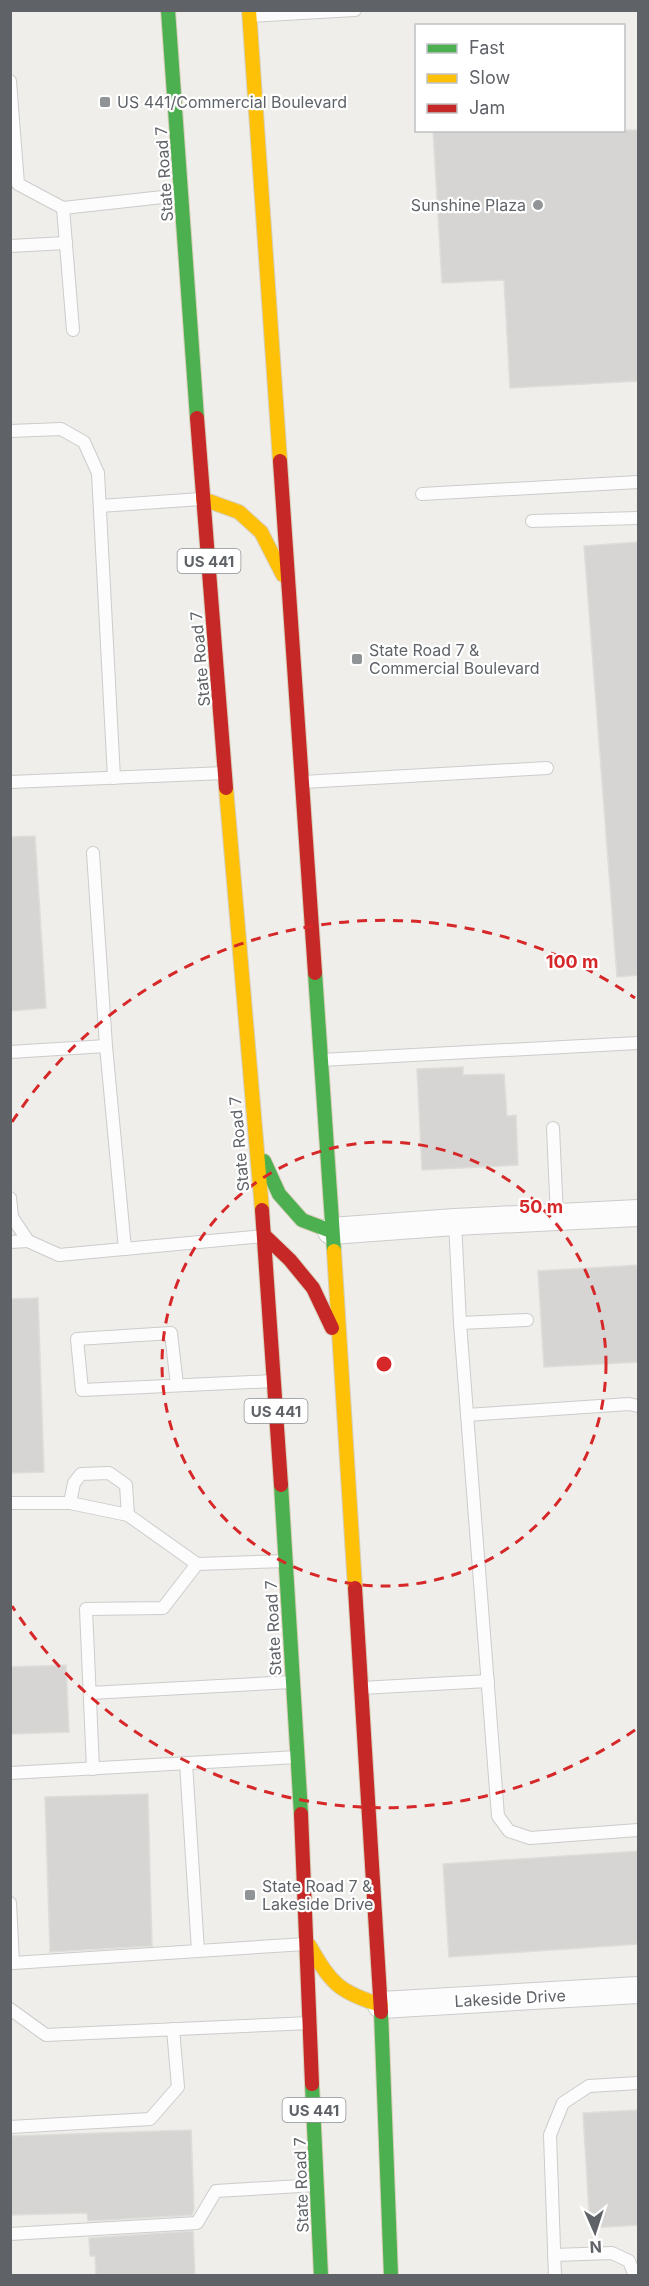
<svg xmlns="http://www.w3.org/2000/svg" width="649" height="2286" font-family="Inter,sans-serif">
  <rect width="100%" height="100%" fill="#efeeea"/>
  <g fill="#d6d5d3" stroke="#deddd9" stroke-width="1.5">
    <polygon points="433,130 639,130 639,381 510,388 504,280 442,283"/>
    <polygon points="639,542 639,975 617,977 584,546"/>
    <polygon points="35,836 46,1008 10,1011 10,837"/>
    <polygon points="463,1067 463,1075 504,1074 507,1116 516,1115 518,1165 422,1170 417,1069"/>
    <polygon points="639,1265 639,1362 544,1367 538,1271"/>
    <polygon points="38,1298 44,1472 10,1473 10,1299"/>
    <polygon points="66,1665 69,1732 10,1734 10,1667"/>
    <polygon points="148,1794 152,1946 50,1952 45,1797"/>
    <polygon points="639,1851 639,1944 449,1957 443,1864"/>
    <polygon points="639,2110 639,2225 590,2228 583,2113"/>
    <polygon points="191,2130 194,2209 192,2215 88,2221 87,2213 10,2215 10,2136"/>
    <polygon points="193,2231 195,2276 96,2276 95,2256 90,2256 89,2238"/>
  </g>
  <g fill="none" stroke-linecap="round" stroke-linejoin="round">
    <g stroke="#cbcccc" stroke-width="14">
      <g id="lane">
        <polyline points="250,16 355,10"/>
        <polyline points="10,81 18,184 63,208"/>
        <polyline points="10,246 66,243"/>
        <polyline points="73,330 63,208 181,195"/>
        <polyline points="10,431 61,429 84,442 98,473 114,778"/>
        <polyline points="422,494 638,482"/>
        <polyline points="100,506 201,499"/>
        <polyline points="532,521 638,518"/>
        <polyline points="10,782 225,773"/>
        <polyline points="303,782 547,768"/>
        <polyline points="93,853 106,1046"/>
        <polyline points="10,1052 106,1046 125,1249"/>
        <polyline points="321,1060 638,1043"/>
        <polyline points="553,1128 557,1217"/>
        <polyline points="10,1198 12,1217 28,1241 59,1255 264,1236"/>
        <polyline points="455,1222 460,1323 498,1816 509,1831 530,1838 638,1830"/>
        <polyline points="10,1242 28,1241"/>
        <polyline points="460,1323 527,1320"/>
        <polyline points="177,1385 171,1333 77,1339 82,1390 273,1381"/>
        <polyline points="467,1415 629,1404 638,1406"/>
        <polyline points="10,1503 70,1503 128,1515 197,1564"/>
        <polyline points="70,1503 74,1483 81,1474 109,1473 126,1485 128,1515"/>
        <polyline points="361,1688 488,1681"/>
        <polyline points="90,1693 292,1682"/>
        <polyline points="186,1763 198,1951"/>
        <polyline points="93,1769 86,1609 163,1608 197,1564 286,1561"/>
        <polyline points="10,1773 297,1757"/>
        <polyline points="10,1903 13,1963 305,1944"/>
        <polyline points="10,2009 46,2035 310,2023"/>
        <polyline points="10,2127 150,2119 178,2087 173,2029"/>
        <polyline points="10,2234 197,2223 216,2191 317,2185"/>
        <polyline points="554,2255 612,2253 629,2261 635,2276"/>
        <polyline points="555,2276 550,2135 563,2103 589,2086 638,2083"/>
      </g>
    </g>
    <g stroke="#cbcccc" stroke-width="28">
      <g id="street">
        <polyline points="331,1231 455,1222 638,1213"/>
        <polyline points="381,2005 638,1990"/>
      </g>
    </g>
    <g stroke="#d7ceb8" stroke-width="16">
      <g id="fast">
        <polyline points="168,10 197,418"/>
        <polyline points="315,973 334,1251"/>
        <polyline points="264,1161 279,1194 302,1220 331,1231"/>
        <polyline points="281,1485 301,1814"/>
        <polyline points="381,2012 391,2276"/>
        <polyline points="312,2084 321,2276"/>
      </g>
    </g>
    <g stroke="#d7ceb8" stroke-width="16">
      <g id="slow">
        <polyline points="249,10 280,461"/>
        <polyline points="203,499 239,512 261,532 283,575"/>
        <polyline points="226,788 262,1210"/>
        <polyline points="334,1251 355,1588"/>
        <path d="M309 1945C331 1983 338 1992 381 2005"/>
      </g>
    </g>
    <g stroke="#d7ceb8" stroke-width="16">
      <g id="jam">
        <polyline points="197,418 226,788"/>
        <polyline points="280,461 315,973"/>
        <polyline points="262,1210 281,1485"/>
        <polyline points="265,1236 290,1260 313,1288 332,1328"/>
        <polyline points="355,1588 381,2012"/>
        <polyline points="301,1814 312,2084"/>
      </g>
    </g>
    <use href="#lane" stroke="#fdfcfc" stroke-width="12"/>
    <use href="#street" stroke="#fdfcfc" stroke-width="26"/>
    <use href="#fast" stroke="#4caf50" stroke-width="14"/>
    <use href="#slow" stroke="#ffc107" stroke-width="14"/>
    <use href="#jam" stroke="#c62828" stroke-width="14"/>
  </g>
  <g fill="none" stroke="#d62828" stroke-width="3" stroke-dasharray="10 8">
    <circle cx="384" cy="1364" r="222"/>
    <path d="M635 1730A444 444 0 0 1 12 1606M12 1122A444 444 0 0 1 635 998"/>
  </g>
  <g fill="#919496" stroke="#fff" stroke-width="2">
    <rect x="99" y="96" width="12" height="12" rx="3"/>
    <circle cx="538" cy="205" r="6"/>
    <rect x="351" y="653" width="12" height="12" rx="3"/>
    <rect x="244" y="1889" width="12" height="12" rx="3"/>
  </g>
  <g text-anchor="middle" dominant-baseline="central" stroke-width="4.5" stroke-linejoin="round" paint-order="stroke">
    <g fill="#fff" stroke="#8f9295" stroke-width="1.5">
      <rect x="177.5" y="549" width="63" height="24" rx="4.5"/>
      <rect x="244.5" y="1399" width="63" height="24" rx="4.5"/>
      <rect x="282.5" y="2098" width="63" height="24" rx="4.5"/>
    </g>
    <g font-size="15" font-weight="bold" fill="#5f6368">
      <text x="209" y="561">US 441</text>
      <text x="276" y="1411">US 441</text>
      <text x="314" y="2110">US 441</text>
    </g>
    <g font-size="16" fill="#5f6368" stroke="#fff" text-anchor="start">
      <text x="117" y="102">US 441/Commercial Boulevard</text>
      <text x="526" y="205" text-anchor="end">Sunshine Plaza</text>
      <text x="369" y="650">State Road 7 &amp;<tspan x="369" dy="18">Commercial Boulevard</tspan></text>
      <text x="262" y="1886">State Road 7 &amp;<tspan x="262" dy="18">Lakeside Drive</tspan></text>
    </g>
    <g font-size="16" fill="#5f6368" stroke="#fff">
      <text transform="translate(164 174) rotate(-94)">State Road 7</text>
      <text transform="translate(200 659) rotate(-95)">State Road 7</text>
      <text transform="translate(239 1144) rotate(-95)">State Road 7</text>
      <text transform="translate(273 1628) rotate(-93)">State Road 7</text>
      <text transform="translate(510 1998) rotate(-3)">Lakeside Drive</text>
      <text transform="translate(301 2185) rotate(-92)">State Road 7</text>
    </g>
  </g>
  <circle cx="384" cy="1364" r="9" fill="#d62828" stroke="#fff" stroke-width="3"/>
  <g font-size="18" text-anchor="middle" font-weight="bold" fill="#d62828" stroke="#fff" stroke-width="4.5" stroke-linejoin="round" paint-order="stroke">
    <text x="572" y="968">100 m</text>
    <text x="541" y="1213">50 m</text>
  </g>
  <rect width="649" height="2286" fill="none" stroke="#5f6368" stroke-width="24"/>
  <rect x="415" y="24" width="210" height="108" fill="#ffffff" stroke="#bfc1c3" stroke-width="1.5"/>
  <rect x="427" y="44" width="30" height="9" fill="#4caf50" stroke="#bfc1c3" stroke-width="1.5"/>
  <text x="469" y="54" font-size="18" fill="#5f6368">Fast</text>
  <rect x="427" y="74" width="30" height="9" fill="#ffc107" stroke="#bfc1c3" stroke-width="1.5"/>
  <text x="469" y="84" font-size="18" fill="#5f6368">Slow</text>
  <rect x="427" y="104" width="30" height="9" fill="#c62828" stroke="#bfc1c3" stroke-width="1.5"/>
  <text x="469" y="114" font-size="18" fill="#5f6368">Jam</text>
  <g transform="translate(595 2232) rotate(177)" stroke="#ffffff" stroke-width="4.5" paint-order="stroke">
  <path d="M0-4.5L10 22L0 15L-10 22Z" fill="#5f6368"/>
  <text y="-9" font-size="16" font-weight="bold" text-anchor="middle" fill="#5f6368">N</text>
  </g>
</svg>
